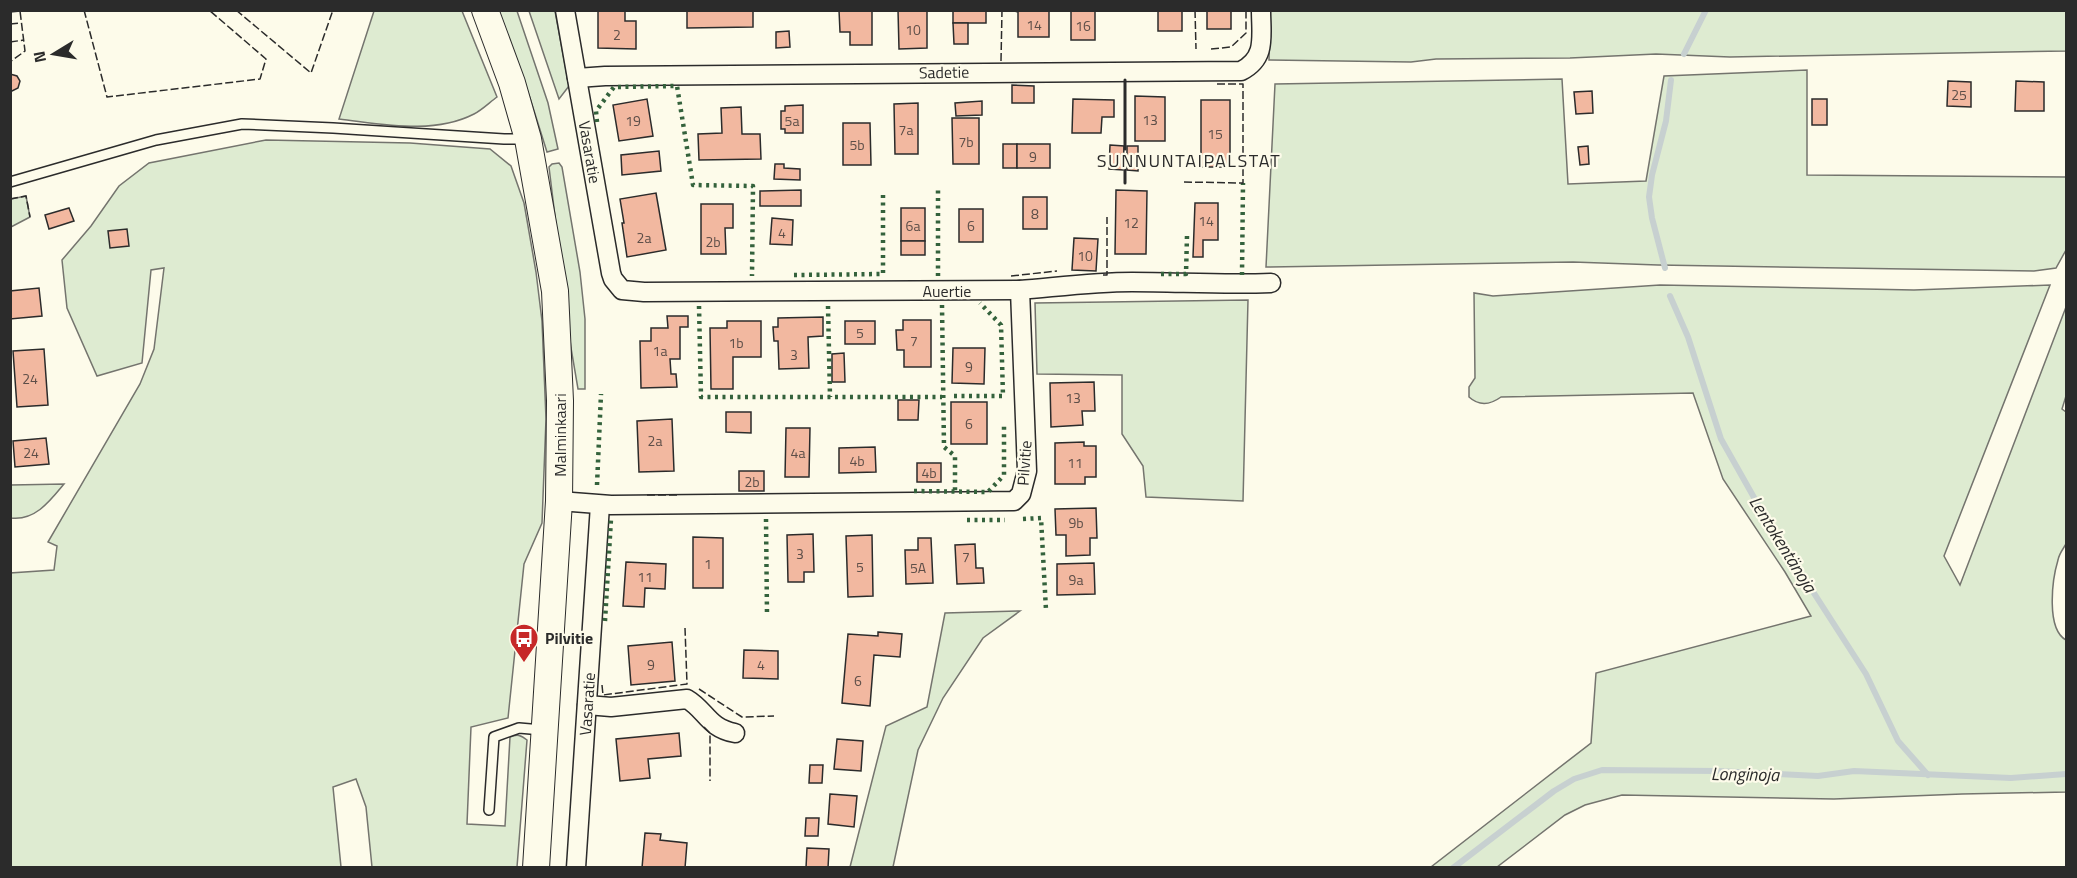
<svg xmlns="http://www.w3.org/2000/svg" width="2077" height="878" font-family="'Titillium Web',sans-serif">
  <rect width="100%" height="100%" fill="#fdfbea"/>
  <g fill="#deebd1" stroke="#74746e" stroke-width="1.5">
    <path d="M374 11H462L497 97C490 102 482 110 474 114 433 135 383 124 339 119Z"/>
    <polygon points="499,11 517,11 548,103 558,149 547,152 530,98"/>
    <polygon points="529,11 555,11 569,86 559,99"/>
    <polygon points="1270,11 2066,11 2066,51 1730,57 1656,54 1570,58 1436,59 1411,62 1269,60"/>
    <polygon points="1807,70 1807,175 2066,177 2066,250 2056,268 2034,271 1658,265 1573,262 1266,267 1275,84 1562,79 1568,184 1646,181 1664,76"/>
    <path d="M266 140 410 143 490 149 511 166 524 203 536 272 542 321 546 419 542 523 524 564 508 718 471 727 467 824 505 826 510 737C517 734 521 735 527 740L517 867H372L366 807 356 779 333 787 341 867H11L10 573 54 570 57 546 48 542 140 384 154 349 164 268 151 270 142 363 97 376 67 308 62 260 91 226 119 186 149 163Z"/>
    <polygon points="559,163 562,167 580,272 585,319 585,389 578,389 571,348 549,167 552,164"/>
    <polygon points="26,196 30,217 11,227 11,199"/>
    <path d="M1660 285 1914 290 2050 285 1944 556 1960 585 2066 307V396L2062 409 2066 412V544C2063 549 2059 554 2058 560 2052 580 2046 629 2066 640V792L1962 794 1834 799 1622 795 1585 805 1565 815 1497 867H1431L1591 743 1596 673 1811 616 1785 572 1723 479 1693 393 1501 397C1490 405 1479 406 1469 397V387L1475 378 1474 293 1493 296Z"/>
    <polygon points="1248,300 1243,501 1146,497 1143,466 1122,434 1122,375 1037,374 1035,303"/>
    <path d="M64 484C50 501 35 521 11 518V485Z"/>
    <polygon points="1020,611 983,638 943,698 918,750 893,867 850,867 886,726 927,707 945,613"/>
  </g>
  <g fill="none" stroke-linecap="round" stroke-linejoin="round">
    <g stroke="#c7d0d0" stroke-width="6">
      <polyline points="1684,54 1706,10"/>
      <polyline points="1665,268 1652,218 1649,197 1652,175 1666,121 1671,80"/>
      <polyline points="1670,296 1688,337 1721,439 1765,517 1866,674 1898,741 1928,775"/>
      <polyline points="1453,868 1554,791 1574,779 1602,770 1717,771 1818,776 1854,771 2011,778 2066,774"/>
    </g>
  </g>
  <g fill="#f2b8a0" stroke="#2b2b2b" stroke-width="1.5">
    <polygon points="598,10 625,10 625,21 636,21 636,49 598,48"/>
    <polygon points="687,10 753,10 753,27 687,28"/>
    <polygon points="839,10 872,10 872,45 850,45 850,32 840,32"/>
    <polygon points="898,10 927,10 927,48 899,49"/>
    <rect x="953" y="10" width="33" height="13"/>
    <polygon points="1011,10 1049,10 1049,37 1018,37 1018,12"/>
    <rect x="1071" y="10" width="24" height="30"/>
    <rect x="1158" y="10" width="24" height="21"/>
    <rect x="1207" y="10" width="24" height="19"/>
    <polygon points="953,23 968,23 968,44 954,44"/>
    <polygon points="789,31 790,47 776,48 776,32"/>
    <polygon points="10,74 17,76 20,81 18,88 12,91 10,91"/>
    <polygon points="1948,81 1971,82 1971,107 1947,106"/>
    <polygon points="2016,81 2044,82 2044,111 2015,111"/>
    <polygon points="1012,85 1034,86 1034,103 1012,103"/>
    <polygon points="1592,91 1593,113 1576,114 1574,92"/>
    <polygon points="1135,96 1165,97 1165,141 1135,141"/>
    <polygon points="647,99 653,136 619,141 613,105"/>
    <polygon points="1073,99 1114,100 1114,117 1102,117 1101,133 1072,133"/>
    <rect x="1812" y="99" width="15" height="26"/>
    <rect x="1201" y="100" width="29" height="67"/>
    <polygon points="982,101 982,115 956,116 955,103"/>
    <polygon points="918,103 918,154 895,154 894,104"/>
    <polygon points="803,105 803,133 785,133 785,129 781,129 781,111 785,111 785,106"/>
    <polygon points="741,107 742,134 760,134 761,159 699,160 698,134 722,133 721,108"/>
    <polygon points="952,118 979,118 979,164 953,164"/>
    <polygon points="843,123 870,123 871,165 843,165"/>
    <rect x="1003" y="144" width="14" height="24"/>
    <rect x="1017" y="144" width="33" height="24"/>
    <polygon points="1110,145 1124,146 1123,170 1109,169"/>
    <polygon points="1127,146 1138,146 1138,171 1127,170"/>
    <polygon points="1588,146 1589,164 1580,165 1578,147"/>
    <polygon points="659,151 661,171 622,175 621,155"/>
    <polygon points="775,164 784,164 784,168 800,169 800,180 774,179"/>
    <polygon points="801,190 801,206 760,206 760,191"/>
    <polygon points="1116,190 1147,191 1146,254 1115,254"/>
    <polygon points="656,193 666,250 627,257 622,223 624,223 620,199"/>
    <rect x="1023" y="197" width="24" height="32"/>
    <polygon points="1195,203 1218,203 1218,240 1203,240 1203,257 1193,257"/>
    <polygon points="701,204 733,204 733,228 725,228 726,254 701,254"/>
    <polygon points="69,208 74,221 49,229 45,215"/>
    <rect x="901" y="208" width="24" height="33"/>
    <rect x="959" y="209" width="24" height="33"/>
    <polygon points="772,218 793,220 792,245 770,244"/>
    <polygon points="127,229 129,246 110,248 108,231"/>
    <polygon points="1074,238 1098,239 1096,271 1072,270"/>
    <rect x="901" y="241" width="24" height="14"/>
    <polygon points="39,288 42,316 10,319 10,291"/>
    <polygon points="667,316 688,316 688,327 680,327 680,359 670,359 671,374 676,374 677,387 641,388 640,341 651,341 651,328 668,328"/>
    <polygon points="823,317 823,336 808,337 809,368 779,369 778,341 774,341 773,327 778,327 778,318"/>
    <polygon points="903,320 931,320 931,367 904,367 904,350 897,350 896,330 903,330"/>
    <polygon points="727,321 761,321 761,357 733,357 733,389 711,389 710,328 727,328"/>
    <rect x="845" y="321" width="30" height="23"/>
    <polygon points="953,348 985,348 984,384 952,383"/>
    <polygon points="44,349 48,405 17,407 13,351"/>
    <polygon points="844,353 845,382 832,382 832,354"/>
    <polygon points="1094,382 1095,411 1082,411 1083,425 1051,427 1050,383"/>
    <polygon points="898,400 919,400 918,420 898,420"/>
    <rect x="951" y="402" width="36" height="42"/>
    <polygon points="726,412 751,412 751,433 726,432"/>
    <polygon points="672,419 674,471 639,472 637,421"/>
    <polygon points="786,428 810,428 809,477 785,477"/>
    <polygon points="46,438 49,464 15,467 13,441"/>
    <polygon points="1084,442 1084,446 1096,446 1096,477 1085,477 1085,484 1055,484 1055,443"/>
    <polygon points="875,447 876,472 839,473 839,448"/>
    <rect x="917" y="463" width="24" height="19"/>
    <rect x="739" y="471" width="25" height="20"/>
    <polygon points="1096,508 1097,538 1090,538 1090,555 1066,556 1066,535 1056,535 1055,509"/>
    <polygon points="813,534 814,572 804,572 804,582 788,582 787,535"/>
    <polygon points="872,535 873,596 848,597 846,536"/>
    <polygon points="693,537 723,538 723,588 693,588"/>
    <polygon points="918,538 931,538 933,583 906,584 905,550 918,550"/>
    <polygon points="975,544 976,568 983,568 984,583 957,584 955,545"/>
    <polygon points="626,562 666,564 665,589 645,588 644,607 623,606"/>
    <polygon points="1094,563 1095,594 1057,595 1057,564"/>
    <polygon points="878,632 902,634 900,657 874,655 870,706 842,703 848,634 878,636"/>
    <polygon points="672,642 675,681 631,685 628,646"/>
    <polygon points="744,650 778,651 778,679 743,678"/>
    <polygon points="679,733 681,756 648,759 650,778 620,781 616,739"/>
    <polygon points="837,739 863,741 861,771 834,769"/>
    <polygon points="810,765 823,765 822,783 809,783"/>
    <polygon points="830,794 857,796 854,827 828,824"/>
    <polygon points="806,818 819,818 818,836 805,836"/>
    <polygon points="645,833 661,834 660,840 687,843 685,868 642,868"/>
    <polygon points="807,848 829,849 828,868 806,868"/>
  </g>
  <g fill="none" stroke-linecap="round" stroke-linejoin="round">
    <g stroke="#2b2b2b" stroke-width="12">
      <g id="lane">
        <polyline points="10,182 156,140 242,124 333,128 504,139 526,139"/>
        <polyline points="489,810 494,737 519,728 542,730"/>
      </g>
    </g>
    <g stroke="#2b2b2b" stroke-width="21">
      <g id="street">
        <path d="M565 10 611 273 613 279 622 290 644 292 1020 290C1057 287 1094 282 1132 282 1178 282 1224 285 1271 283"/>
        <path d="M577 78 605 76 1241 71C1267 58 1261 36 1261 10"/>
        <polyline points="559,501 611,505 1014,501 1021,494 1027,471 1020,290"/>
        <path d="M587 705 611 707 687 699C706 710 708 728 735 733"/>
        <polyline points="576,868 600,505"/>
      </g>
    </g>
    <g stroke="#2b2b2b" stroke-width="28">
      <polyline id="secondary" points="485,10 512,83 528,139 555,291 560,401 559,501 536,868"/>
    </g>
    <use href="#lane" stroke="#fdfbea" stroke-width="9"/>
    <use href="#street" stroke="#fdfbea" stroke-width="18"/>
    <use href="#secondary" stroke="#fdfbea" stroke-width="26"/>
    <g stroke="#34623c" stroke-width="4.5" stroke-dasharray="3 4.5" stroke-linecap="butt">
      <polyline points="597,122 596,111 614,87 677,86 693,185 753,186 752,276"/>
      <polyline points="1161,274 1186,274 1187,236"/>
      <polyline points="794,275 883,274 883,193"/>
      <polyline points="1242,275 1243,183"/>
      <polyline points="938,276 938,188"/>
      <polyline points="942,305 944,447 955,456 955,492"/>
      <polyline points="699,306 701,397 942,397"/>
      <polyline points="828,306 830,397"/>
      <polyline points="954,396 1003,396 1001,325 980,303"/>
      <polyline points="597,485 601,394"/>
      <polyline points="914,491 988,492 1004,475 1004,425"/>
      <polyline points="766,519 767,615"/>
      <polyline points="1023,519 1041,518 1046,610"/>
      <polyline points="967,520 1005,520"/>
      <polyline points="605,621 611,519"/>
    </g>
    <g stroke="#2b2b2b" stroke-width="1.5" stroke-dasharray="8 3" stroke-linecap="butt">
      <polyline points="84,10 107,97 260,79 266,59 209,10"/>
      <polyline points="236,10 311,73 333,10"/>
      <polyline points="1195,10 1196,49"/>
      <polyline points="10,12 20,11 25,51 10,62"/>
      <polyline points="10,24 21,23"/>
      <polyline points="10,42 24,40"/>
      <polyline points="1211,49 1231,47 1246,33 1246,10"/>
      <polyline points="1001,61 1002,10"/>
      <polyline points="1184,182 1243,183 1243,84 1217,84"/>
      <polyline points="10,199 26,196 30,217"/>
      <polyline points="1103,275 1107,275 1107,217"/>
      <polyline points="1011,276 1057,271"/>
      <polyline points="647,495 679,495"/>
      <polyline points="602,685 603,695 687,684 685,628"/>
      <polyline points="699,689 742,717 774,716"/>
      <polyline points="704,727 710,733 710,781"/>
    </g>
    <g stroke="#2b2b2b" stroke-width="3">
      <polyline points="1125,149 1125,80"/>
      <polyline points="1125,183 1125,164"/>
    </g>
  </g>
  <defs>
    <g id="bus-pin" transform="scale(1.5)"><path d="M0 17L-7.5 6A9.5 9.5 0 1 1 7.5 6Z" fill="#c62828" stroke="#fdfbea"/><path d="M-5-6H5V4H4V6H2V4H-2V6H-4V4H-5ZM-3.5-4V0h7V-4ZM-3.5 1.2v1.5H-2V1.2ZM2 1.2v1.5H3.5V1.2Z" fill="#fff"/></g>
  </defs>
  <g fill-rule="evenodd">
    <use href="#bus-pin" x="524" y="638"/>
  </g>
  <g text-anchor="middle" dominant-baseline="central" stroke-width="4.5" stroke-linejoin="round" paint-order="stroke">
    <g font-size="14" fill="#5d4e48">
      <text x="1034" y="24">14</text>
      <text x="1083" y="25">16</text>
      <text x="913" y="29">10</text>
      <text x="617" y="34">2</text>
      <text x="1959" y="94">25</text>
      <text x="1150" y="119">13</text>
      <text x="633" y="120">19</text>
      <text x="792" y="120">5a</text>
      <text x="906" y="129">7a</text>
      <text x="1215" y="133">15</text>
      <text x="966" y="141">7b</text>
      <text x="857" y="144">5b</text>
      <text x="1033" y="156">9</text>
      <text x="1035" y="213">8</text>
      <text x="1206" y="220">14</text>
      <text x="1131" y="222">12</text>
      <text x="913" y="225">6a</text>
      <text x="971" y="225">6</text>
      <text x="782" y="232">4</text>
      <text x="644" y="237">2a</text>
      <text x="713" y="241">2b</text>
      <text x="1085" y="255">10</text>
      <text x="860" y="332">5</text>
      <text x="914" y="340">7</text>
      <text x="736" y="342">1b</text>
      <text x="660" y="350">1a</text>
      <text x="794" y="354">3</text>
      <text x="969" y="366">9</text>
      <text x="30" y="378">24</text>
      <text x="1073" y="397">13</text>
      <text x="969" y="423">6</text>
      <text x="655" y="440">2a</text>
      <text x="31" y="452">24</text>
      <text x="798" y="452">4a</text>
      <text x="857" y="460">4b</text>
      <text x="1075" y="462">11</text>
      <text x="929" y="472">4b</text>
      <text x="752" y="481">2b</text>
      <text x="1076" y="522">9b</text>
      <text x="800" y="553">3</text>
      <text x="966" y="556">7</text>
      <text x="708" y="563">1</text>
      <text x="860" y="566">5</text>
      <text x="918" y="567">5A</text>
      <text x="645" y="576">11</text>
      <text x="1076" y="579">9a</text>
      <text x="651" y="664">9</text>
      <text x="761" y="664">4</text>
      <text x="858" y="680">6</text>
    </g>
    <g font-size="16" fill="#2b2b2b" stroke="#fdfbea">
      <text transform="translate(944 72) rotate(-1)">Sadetie</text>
      <text transform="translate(590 152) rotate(80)">Vasaratie</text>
      <text x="947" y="291">Auertie</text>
      <text transform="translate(560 435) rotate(-90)">Malminkaari</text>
      <text transform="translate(1024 463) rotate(-86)">Pilvitie</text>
      <text transform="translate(587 704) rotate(-86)">Vasaratie</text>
    </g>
    <g font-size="16" font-weight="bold" fill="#2b2b2b" stroke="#fdfbea" text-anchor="start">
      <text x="545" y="638">Pilvitie</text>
    </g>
    <g font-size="18" letter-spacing="1.5" fill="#2b2b2b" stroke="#fdfbea">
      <text x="1189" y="160">SUNNUNTAIPALSTAT</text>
    </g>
    <g font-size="18" font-style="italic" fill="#2b2b2b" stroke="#fdfbea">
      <text transform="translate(1783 544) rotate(58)">Lentokentänoja</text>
      <text transform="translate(1745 774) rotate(1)">Longinoja</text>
    </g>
  </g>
  <rect width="2077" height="878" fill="none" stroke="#2b2b2b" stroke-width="24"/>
  <g transform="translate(54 54) rotate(259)" stroke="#fdfbea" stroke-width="4.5" paint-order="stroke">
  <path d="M0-4.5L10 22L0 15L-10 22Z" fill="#2b2b2b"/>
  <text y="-9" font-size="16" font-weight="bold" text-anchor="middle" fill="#2b2b2b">N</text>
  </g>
</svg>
